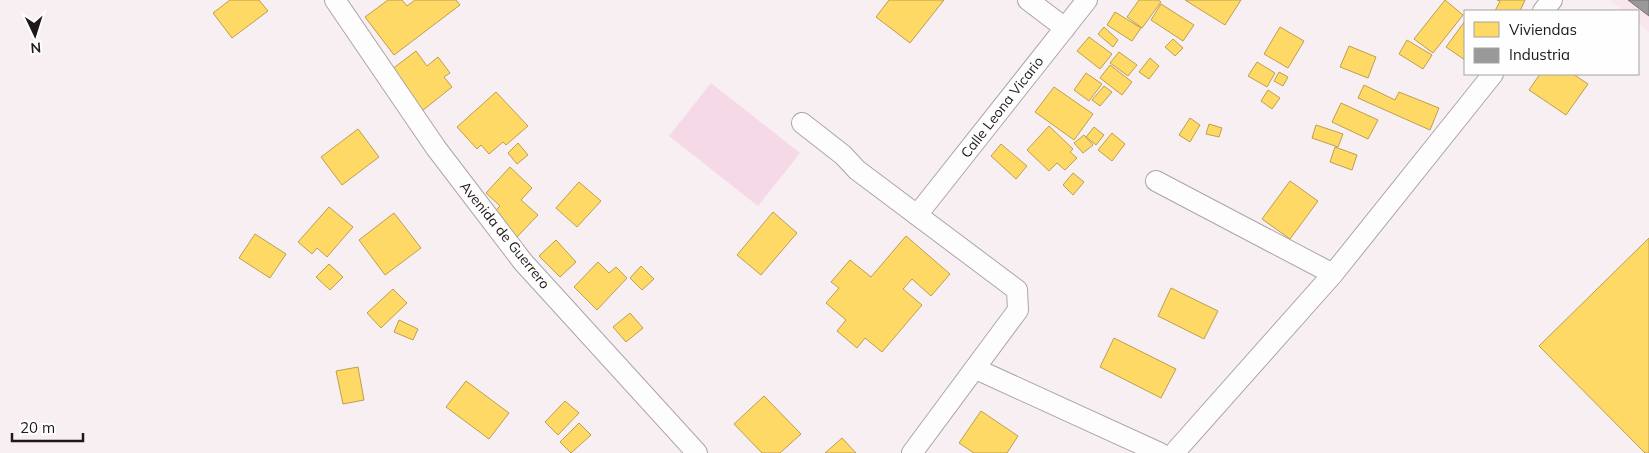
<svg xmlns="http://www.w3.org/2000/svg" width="1649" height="453" font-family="Mulish,sans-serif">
  <rect width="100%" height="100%" fill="#f8eff3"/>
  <polygon fill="#f9e5ee" points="1610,0 1649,0 1649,32 1638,23 1638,11 1624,11"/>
  <polygon fill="#f6d9e7" points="711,83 800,153 758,206 669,136"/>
  <g fill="#ffd966" stroke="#bc9f50">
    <polygon points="230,0 259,0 268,11 232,38 213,13"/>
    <polygon points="388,0 402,0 407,6 415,0 456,0 460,5 394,55 365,17"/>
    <polygon points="889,0 944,0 910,43 876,17"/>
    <polygon points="1139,0 1158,0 1161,2 1142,28 1127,17"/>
    <polygon points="1185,0 1241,0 1225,25"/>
    <polygon points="1445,0 1463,15 1433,53 1414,39"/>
    <polygon points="1497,0 1525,0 1520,11 1495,11 1500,1"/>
    <polygon points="1161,4 1194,25 1183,41 1151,20"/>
    <polygon points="1115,12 1141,28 1132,41 1107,25"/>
    <polygon points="1465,21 1465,60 1446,47"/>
    <polygon points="1104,27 1118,40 1113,47 1098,34"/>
    <polygon points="1280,27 1304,41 1288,68 1264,54"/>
    <polygon points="1089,37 1112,54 1100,69 1077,51"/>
    <polygon points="1173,39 1183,48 1175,56 1165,47"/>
    <polygon points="1407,40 1432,55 1423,69 1399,54"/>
    <polygon points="1349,46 1376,57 1368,78 1340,67"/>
    <polygon points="416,51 427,66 438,57 450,73 444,77 452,87 422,111 391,70"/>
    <polygon points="1119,52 1137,65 1128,76 1110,63"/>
    <polygon points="1150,58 1159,66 1149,79 1139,72"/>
    <polygon points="1257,62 1275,73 1267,87 1248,76"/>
    <polygon points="1110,65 1132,82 1122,95 1100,78"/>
    <polygon points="1279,72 1288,77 1283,86 1274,81"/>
    <polygon points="1086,73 1102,84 1089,101 1074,90"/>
    <polygon points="1540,74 1573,74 1588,84 1566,115 1529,90"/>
    <polygon points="1364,85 1395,100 1399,92 1439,108 1430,130 1358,98"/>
    <polygon points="1104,86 1112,92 1100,106 1092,100"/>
    <polygon points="1054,87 1093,114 1074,140 1035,112"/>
    <polygon points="1268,90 1280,98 1272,109 1261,101"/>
    <polygon points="496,92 528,126 506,145 503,142 489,154 481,145 477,149 457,127"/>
    <polygon points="1341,103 1378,120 1368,139 1332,122"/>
    <polygon points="1190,118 1200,125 1190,142 1179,135"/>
    <polygon points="1209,124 1222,128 1219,137 1206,134"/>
    <polygon points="1316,125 1343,134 1338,147 1312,138"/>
    <polygon points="1049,126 1073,149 1070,152 1077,158 1065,170 1057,163 1049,171 1027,150"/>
    <polygon points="1094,127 1104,135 1096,145 1086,137"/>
    <polygon points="358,129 379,157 342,185 321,157"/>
    <polygon points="1112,133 1125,144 1112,161 1098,150"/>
    <polygon points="1084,135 1093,145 1083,153 1074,143"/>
    <polygon points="518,143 528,155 517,164 508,153"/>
    <polygon points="1001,144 1027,166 1016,179 991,156"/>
    <polygon points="1335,147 1357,155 1352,170 1330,162"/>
    <polygon points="510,167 532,188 521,200 538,215 517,237 492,214 500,206 486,193"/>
    <polygon points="1073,173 1084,182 1073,195 1063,185"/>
    <polygon points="1290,181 1318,201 1290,239 1262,219"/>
    <polygon points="579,182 601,201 577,227 556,208"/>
    <polygon points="329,207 353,227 327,257 317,248 312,254 298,242"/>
    <polygon points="773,212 797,233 761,275 737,255"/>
    <polygon points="394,213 421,248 385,275 359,240"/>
    <polygon points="255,234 286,254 270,278 239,258"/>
    <polygon points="906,236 950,274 931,296 912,279 903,289 922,305 882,352 865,338 857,348 837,331 846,320 826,303 839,288 831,282 850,260 871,277"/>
    <polygon points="1649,238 1649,453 1645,453 1539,346"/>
    <polygon points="556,240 576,262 560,277 539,256"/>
    <polygon points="598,262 609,273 616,267 627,278 597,310 574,287"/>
    <polygon points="329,264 343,277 330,290 316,277"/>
    <polygon points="641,266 654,279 642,290 630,278"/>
    <polygon points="1171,288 1218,311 1204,339 1158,316"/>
    <polygon points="393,289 407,303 381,328 367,313"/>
    <polygon points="630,313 643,328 626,342 613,327"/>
    <polygon points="399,320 418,329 413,340 394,332"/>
    <polygon points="1114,338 1176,369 1161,398 1100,367"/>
    <polygon points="358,367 364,400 343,404 336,371"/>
    <polygon points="466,381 509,413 489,439 446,407"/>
    <polygon points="764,396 801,434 780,453 762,453 734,424"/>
    <polygon points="565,401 579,413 558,435 545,422"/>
    <polygon points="981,411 1018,436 1007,453 974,453 959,443"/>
    <polygon points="579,423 591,435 571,453 560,442"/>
    <polygon points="842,438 856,453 825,453"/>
  </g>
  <polygon fill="#999" stroke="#747273" points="1628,0 1649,0 1649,16"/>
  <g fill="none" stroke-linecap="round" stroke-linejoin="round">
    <g stroke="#aca4a8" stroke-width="22">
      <g id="street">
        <polyline points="335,0 436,148 523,262 697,453"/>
        <polyline points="1028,0 1065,28"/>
        <polyline points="1543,11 1552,0"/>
        <polyline points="802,123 843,155 857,170 1017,290 1018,310 912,453"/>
        <polyline points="1156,181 1333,274"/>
        <polyline points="917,215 1087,0"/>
        <polyline points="976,369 1160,453"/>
        <polyline points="1174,453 1333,274 1493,74"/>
      </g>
    </g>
    <use href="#street" stroke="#fefdfd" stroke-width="20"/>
  </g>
  <g text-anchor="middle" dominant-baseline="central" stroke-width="5" stroke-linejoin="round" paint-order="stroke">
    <g font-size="14" fill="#1f181b" stroke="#fefefe">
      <text transform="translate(1002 107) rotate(-52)">Calle Leona Vicario</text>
      <text transform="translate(505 235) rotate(51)">Avenida de Guerrero</text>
    </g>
  </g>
  <rect x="1464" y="10" width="175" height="65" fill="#fefefe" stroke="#a5a2a3"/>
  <rect x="1474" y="22" width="25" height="15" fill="#ffd966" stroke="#a5a2a3"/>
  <text x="1509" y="35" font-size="15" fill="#1f181b">Viviendas</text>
  <rect x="1474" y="48" width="25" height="15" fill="#999999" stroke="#a5a2a3"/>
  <text x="1509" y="60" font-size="15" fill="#1f181b">Industria</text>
  <g transform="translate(35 35) rotate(176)" stroke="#fefefe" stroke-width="4" paint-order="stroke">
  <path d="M0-4L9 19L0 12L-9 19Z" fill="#1f181b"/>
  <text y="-8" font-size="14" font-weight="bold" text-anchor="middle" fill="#1f181b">N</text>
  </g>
  <path d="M12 433v8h71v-8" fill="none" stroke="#1f181b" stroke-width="2.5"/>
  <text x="20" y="433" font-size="15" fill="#1f181b" stroke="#fefefe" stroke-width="4" paint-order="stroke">20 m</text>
</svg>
